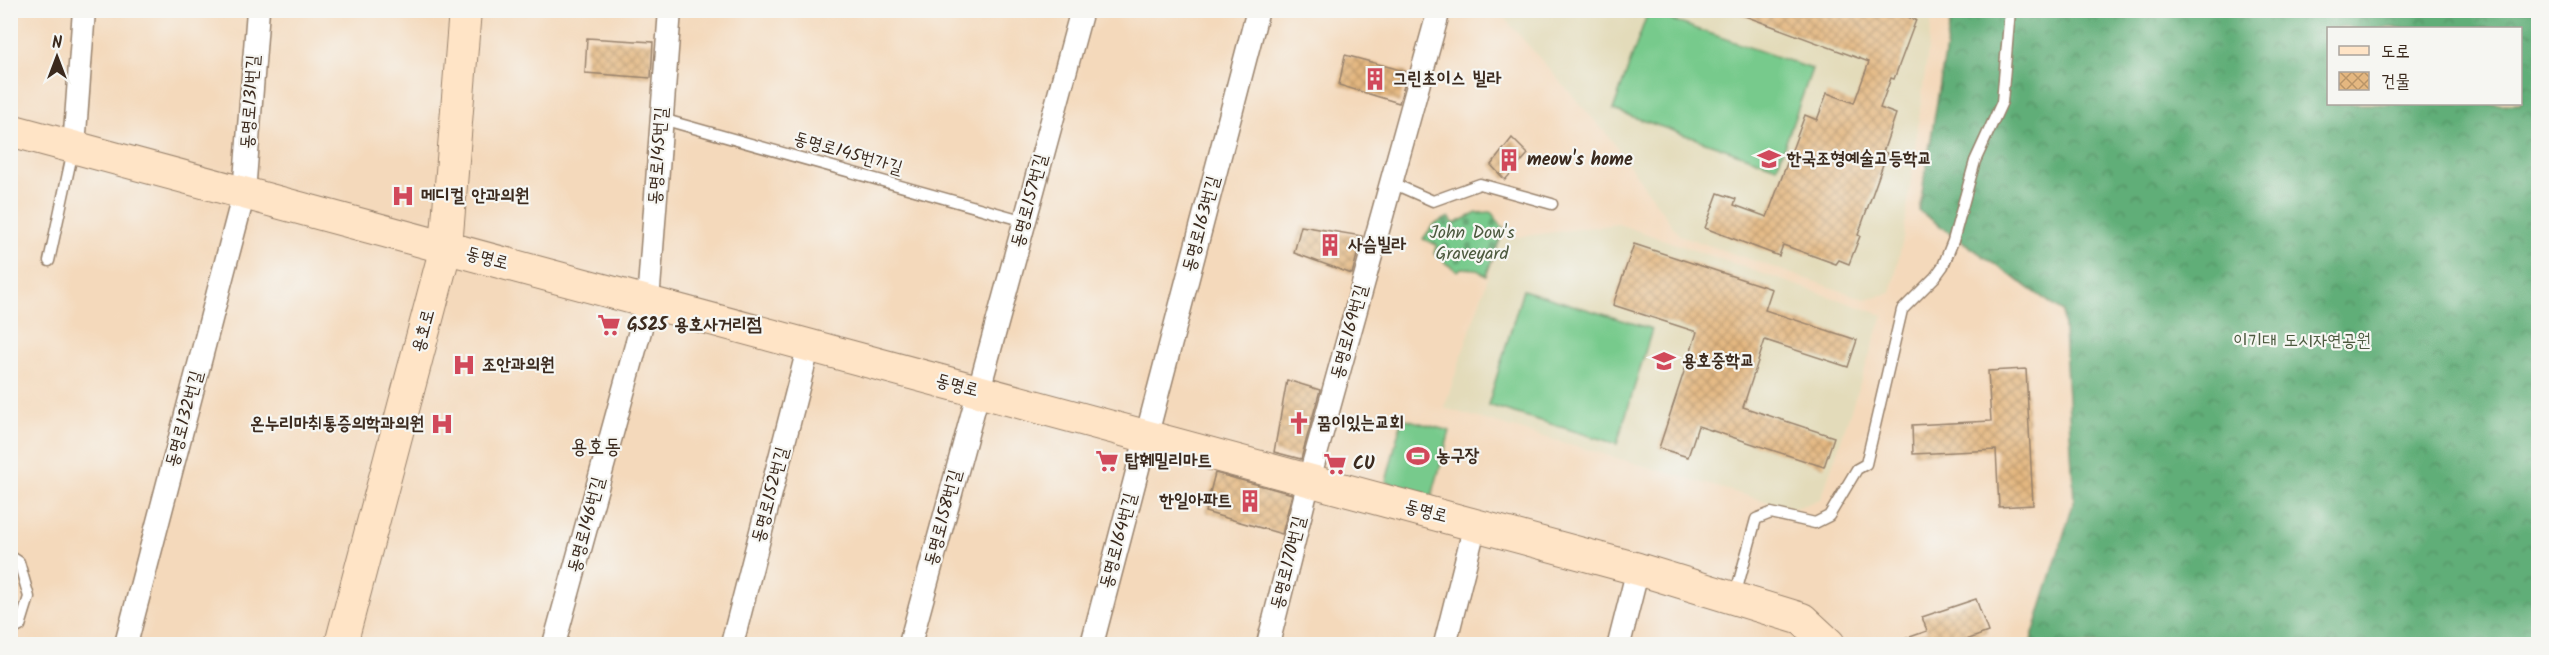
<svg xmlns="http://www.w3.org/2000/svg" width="2549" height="655" font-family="Kalam,'Poor Story',sans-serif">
  <defs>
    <pattern id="forest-crowns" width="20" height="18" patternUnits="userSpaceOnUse" patternTransform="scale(1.5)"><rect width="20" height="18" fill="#61ae78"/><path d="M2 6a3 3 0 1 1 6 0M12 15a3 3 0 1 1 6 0" fill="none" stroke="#518e62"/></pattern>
    <pattern id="cemetery-stones" width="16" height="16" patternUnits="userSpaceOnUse" patternTransform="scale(1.5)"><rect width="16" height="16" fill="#77ca8c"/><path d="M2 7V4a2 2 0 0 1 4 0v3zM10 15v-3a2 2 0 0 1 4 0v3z" fill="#63a472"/></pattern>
    <pattern id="building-cross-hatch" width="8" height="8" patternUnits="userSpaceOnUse" patternTransform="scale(1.5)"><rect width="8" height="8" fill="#e4b780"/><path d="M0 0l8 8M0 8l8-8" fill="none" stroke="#ba9568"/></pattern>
  </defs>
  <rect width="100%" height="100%" fill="#f6f6f2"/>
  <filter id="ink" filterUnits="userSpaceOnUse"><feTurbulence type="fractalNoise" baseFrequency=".0167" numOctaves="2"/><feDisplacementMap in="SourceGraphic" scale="12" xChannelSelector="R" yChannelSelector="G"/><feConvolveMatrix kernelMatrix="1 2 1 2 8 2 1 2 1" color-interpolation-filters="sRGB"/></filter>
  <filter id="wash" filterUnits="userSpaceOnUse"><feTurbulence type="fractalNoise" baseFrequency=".008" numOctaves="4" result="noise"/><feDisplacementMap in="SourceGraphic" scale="24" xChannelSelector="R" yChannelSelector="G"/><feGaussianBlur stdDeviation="1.35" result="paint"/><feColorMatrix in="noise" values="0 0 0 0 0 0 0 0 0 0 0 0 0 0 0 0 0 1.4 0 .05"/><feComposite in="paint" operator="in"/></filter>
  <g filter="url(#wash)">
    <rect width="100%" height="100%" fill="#f4d9bb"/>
    <g fill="#e3dbba">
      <polygon points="1498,11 1933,11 1903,239 1891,293 1865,299 1679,235 1611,139"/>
      <polygon points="1618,224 1883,315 1821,499 1793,509 1444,408 1501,239"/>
    </g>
    <path fill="url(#forest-crowns)" stroke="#4e6c4b" stroke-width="1.5" fill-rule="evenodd" d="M1952 11H2538V644H2030L2074 501 2063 312 1919 211ZM2328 28H2520V104H2328Z"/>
    <polygon fill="url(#cemetery-stones)" stroke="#597a55" stroke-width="1.5" points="1491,212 1504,229 1486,276 1476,269 1461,268 1458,271 1445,263 1442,256 1434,254 1437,245 1423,239 1433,225 1449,217 1454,224 1477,213"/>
    <g fill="#77ca8c" stroke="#597a55" stroke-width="1.5">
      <polygon points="1648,12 1812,69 1777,167 1613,110"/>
      <polygon points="1523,290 1652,329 1617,444 1488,405"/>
      <polygon points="1402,418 1450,431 1432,496 1386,482"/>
    </g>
    <g id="blocks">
      <g fill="url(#building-cross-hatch)">
        <polygon points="1734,10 1889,10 1916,20 1894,79 1891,78 1880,108 1896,114 1883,152 1887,153 1858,235 1860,236 1849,264 1839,260 1836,264 1783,245 1779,256 1705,228 1718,193 1736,199 1734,205 1767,217 1805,115 1817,120 1827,93 1854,103 1869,62 1734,12"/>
        <polygon points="587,38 653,42 651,78 585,73"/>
        <polygon points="1345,55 1408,72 1399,103 1339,85"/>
        <polygon points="1512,138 1528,154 1505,180 1491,165"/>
        <polygon points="1301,226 1362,236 1352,274 1294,253"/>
        <polygon points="1634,244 1772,289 1765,310 1857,340 1848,367 1765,340 1743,407 1834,437 1824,467 1698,426 1688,457 1659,448 1697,332 1613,305"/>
        <polygon points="2026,369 2033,505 1999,507 1996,450 1913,454 1912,425 1991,421 1988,371"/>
        <polygon points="1287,380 1320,390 1301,459 1274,452"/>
        <polygon points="1215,473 1292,494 1282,534 1205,512"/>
        <polygon points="1976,599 1988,632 1953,645 1897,645 1896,642 1927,631 1922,617"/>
      </g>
    </g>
  </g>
  <g filter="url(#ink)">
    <use href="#blocks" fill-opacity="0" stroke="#98826c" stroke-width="1.5"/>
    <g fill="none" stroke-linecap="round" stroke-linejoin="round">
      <g stroke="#98826c" stroke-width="13">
        <g id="lane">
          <polyline points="662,119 1025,221"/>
          <polyline points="1392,183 1433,201 1480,184 1552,204"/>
          <polyline points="49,261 73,150"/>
          <polyline points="10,556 19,562 29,597 20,626 10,631"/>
          <polyline points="1735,596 1756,519 1771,513 1815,523 1829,516 1857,469 1866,464 1902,310 1935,277 1943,266 1953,241 1975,161 2002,102 2010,10"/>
        </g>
      </g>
      <g stroke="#98826c" stroke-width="25">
        <g id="street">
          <polyline points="74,147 84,10"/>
          <polyline points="126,644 244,193 258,10"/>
          <polyline points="554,644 648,302 670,10"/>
          <polyline points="732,644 809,345"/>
          <polyline points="910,644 1082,10"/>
          <polyline points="1092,644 1258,10"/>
          <polyline points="1268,644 1313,465 1439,10"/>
          <polyline points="1445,644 1475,525"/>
          <polyline points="1619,644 1638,569"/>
        </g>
      </g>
      <g stroke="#98826c" stroke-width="34">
        <g id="secondary">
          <polyline points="10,130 1638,569 1802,619 1829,644"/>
          <polyline points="341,644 446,247 465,10"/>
        </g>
      </g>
      <use href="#lane" stroke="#fff" stroke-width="10"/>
      <use href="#street" stroke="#fff" stroke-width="22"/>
      <use href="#secondary" stroke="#ffe4c6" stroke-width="32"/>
    </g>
  </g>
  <defs>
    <g id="building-bare" transform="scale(1.8)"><path d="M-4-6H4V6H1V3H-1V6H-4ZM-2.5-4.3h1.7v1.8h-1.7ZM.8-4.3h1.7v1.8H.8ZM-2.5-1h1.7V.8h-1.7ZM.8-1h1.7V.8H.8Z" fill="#d1495b" stroke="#f6f6f2" stroke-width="2.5" paint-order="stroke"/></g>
    <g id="school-bare" transform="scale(1.8)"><path d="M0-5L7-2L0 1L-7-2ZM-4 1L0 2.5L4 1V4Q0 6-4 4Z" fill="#d1495b" stroke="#f6f6f2" stroke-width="2.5" paint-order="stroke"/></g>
    <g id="hospital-bare" transform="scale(1.8)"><path d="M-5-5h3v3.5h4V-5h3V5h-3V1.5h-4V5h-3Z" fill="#d1495b" stroke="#f6f6f2" stroke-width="2.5" paint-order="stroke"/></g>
    <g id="supermarket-bare" transform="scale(1.8)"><path d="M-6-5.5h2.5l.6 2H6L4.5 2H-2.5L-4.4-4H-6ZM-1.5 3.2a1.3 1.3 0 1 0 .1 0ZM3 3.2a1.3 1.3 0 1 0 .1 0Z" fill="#d1495b" stroke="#f6f6f2" stroke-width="2.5" paint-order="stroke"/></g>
    <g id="church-bare" transform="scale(1.8)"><path d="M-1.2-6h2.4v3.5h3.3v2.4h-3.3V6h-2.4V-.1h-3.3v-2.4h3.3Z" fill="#d1495b" stroke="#f6f6f2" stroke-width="2.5" paint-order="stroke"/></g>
    <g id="stadium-bare" transform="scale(1.8)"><path d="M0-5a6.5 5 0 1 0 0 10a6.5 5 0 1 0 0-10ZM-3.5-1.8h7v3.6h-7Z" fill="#d1495b" stroke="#f6f6f2" stroke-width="2.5" paint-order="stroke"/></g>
  </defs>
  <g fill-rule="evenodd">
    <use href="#building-bare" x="1375" y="79"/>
    <use href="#school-bare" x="1769" y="159"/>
    <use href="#building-bare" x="1509" y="160"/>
    <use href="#hospital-bare" x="403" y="196"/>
    <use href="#building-bare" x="1330" y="245"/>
    <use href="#supermarket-bare" x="609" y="325"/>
    <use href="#school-bare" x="1664" y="361"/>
    <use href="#hospital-bare" x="464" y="365"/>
    <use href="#church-bare" x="1299" y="423"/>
    <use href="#hospital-bare" x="442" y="424"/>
    <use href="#stadium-bare" x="1418" y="456"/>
    <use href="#supermarket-bare" x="1107" y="461"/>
    <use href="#supermarket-bare" x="1335" y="464"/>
    <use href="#building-bare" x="1250" y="501"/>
  </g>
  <g text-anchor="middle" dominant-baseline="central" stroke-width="4.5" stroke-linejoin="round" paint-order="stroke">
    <g font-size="18" font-weight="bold" fill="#3b2a1e" stroke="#f6f6f2" text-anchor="start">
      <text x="1393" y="79">그린초이스 빌라</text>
      <text x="1787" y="159">한국조형예술고등학교</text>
      <text x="1527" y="160">meow's home</text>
      <text x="421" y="196">메디컬 안과의원</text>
      <text x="1348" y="245">사슴빌라</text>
      <text x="627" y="325">GS25 용호사거리점</text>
      <text x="1682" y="361">용호중학교</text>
      <text x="482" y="365">조안과의원</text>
      <text x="1317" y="423">꿈이있는교회</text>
      <text x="424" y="424" text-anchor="end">온누리마취통증의학과의원</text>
      <text x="1436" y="456">농구장</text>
      <text x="1125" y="461">탑훼밀리마트</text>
      <text x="1353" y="464">CU</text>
      <text x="1232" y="501" text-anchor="end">한일아파트</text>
    </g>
    <g font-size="18" fill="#3b2a1e" stroke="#f6f6f2">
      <text transform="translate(251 102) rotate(-86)">동명로131번길</text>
      <text transform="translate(848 154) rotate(16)">동명로145번가길</text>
      <text transform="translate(659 156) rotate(-86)">동명로145번길</text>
      <text transform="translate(1030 201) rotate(-75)">동명로157번길</text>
      <text transform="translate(1202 224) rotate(-75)">동명로163번길</text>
      <text transform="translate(487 259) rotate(15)">동명로</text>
      <text transform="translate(424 331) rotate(-75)">용호로</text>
      <text transform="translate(1350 332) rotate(-75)">동명로169번길</text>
      <text transform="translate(957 386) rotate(15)">동명로</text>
      <text transform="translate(185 419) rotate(-75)">동명로132번길</text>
      <text transform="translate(771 495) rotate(-75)">동명로152번길</text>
      <text transform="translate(1426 512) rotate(15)">동명로</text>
      <text transform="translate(944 518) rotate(-75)">동명로158번길</text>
      <text transform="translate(587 525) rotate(-75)">동명로146번길</text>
      <text transform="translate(1119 541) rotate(-75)">동명로164번길</text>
      <text transform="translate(1289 563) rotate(-76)">동명로170번길</text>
    </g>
    <g font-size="18" fill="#4d5a3f" stroke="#f6f6f2">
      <text x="1472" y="233">John Dow's<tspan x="1472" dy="21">Graveyard</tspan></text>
      <text x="2302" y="341">이기대 도시자연공원</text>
    </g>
    <g font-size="21" fill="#3b2a1e" stroke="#f6f6f2">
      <text x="596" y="447">용호동</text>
    </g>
  </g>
  <rect width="2549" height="655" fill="none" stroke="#f6f6f2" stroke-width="36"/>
  <rect x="2327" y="27" width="195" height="78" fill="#f6f6f2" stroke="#aba49d" stroke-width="1.5"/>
  <rect x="2339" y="46" width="30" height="9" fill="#ffe4c6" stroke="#aba49d" stroke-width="1.5"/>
  <text x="2381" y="57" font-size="18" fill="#3b2a1e">도로</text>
  <rect x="2339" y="72" width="30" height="18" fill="url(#building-cross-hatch)" stroke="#aba49d" stroke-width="1.5"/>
  <text x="2381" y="87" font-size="18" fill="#3b2a1e">건물</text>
  <g transform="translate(57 57)" stroke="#f6f6f2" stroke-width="4.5" paint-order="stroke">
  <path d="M0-4.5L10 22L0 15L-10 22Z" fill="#3b2a1e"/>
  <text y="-9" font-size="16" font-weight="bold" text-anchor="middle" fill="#3b2a1e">N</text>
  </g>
</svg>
